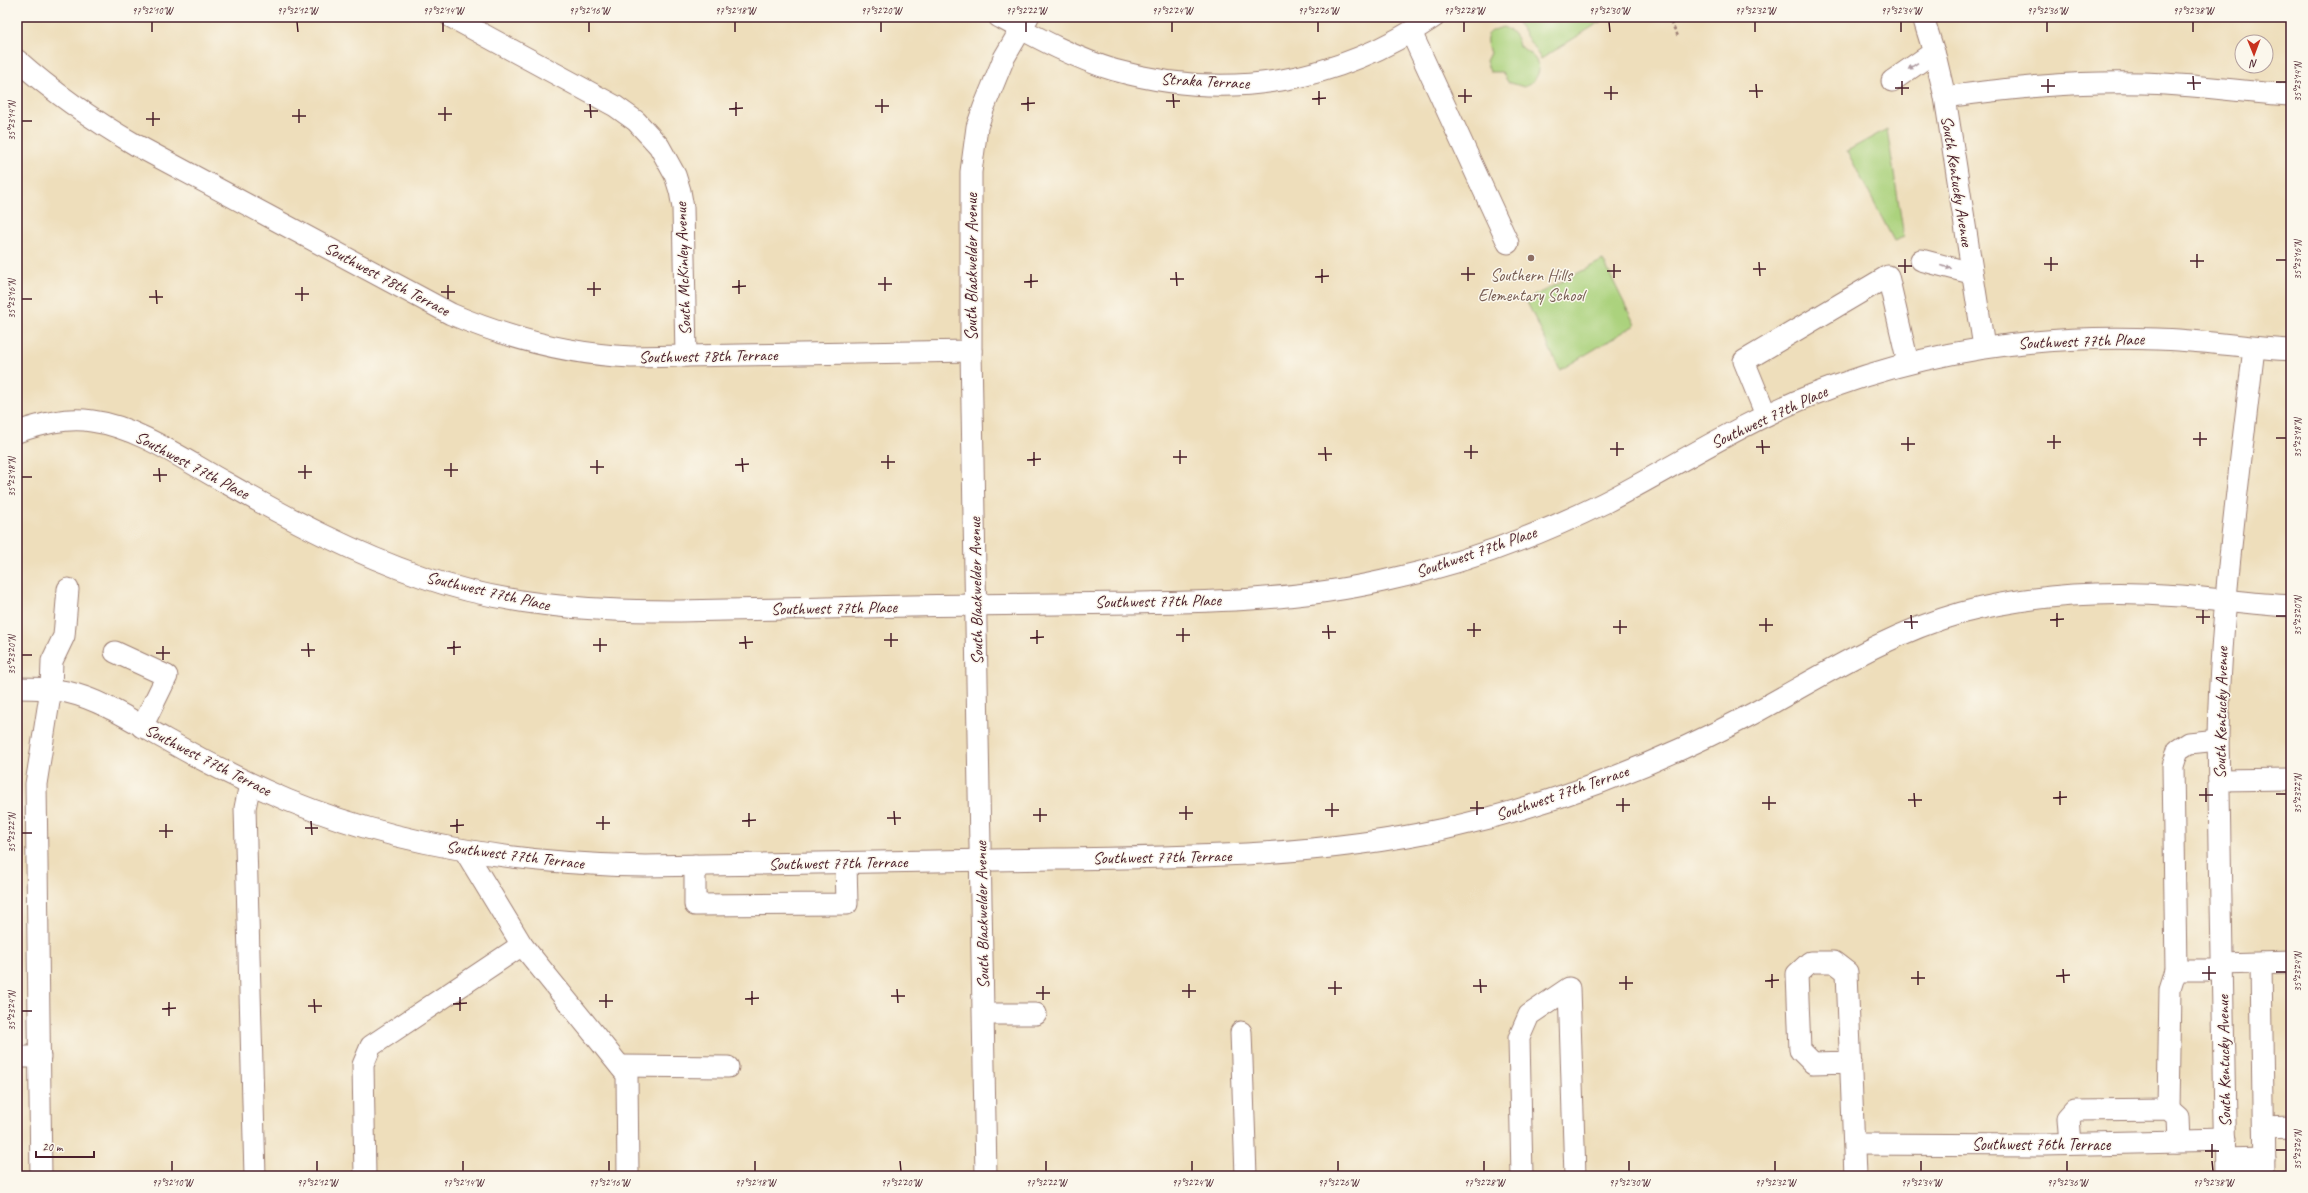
<svg xmlns="http://www.w3.org/2000/svg" width="2308" height="1193" font-family="Caveat,sans-serif">
  <rect width="100%" height="100%" fill="#fbf7ec"/>
  <filter id="ink" filterUnits="userSpaceOnUse"><feTurbulence type="fractalNoise" baseFrequency=".025" numOctaves="2"/><feDisplacementMap in="SourceGraphic" scale="8" xChannelSelector="R" yChannelSelector="G"/><feConvolveMatrix kernelMatrix="1 2 1 2 8 2 1 2 1" color-interpolation-filters="sRGB"/></filter>
  <filter id="wash" filterUnits="userSpaceOnUse"><feTurbulence type="fractalNoise" baseFrequency=".012" numOctaves="4" result="noise"/><feDisplacementMap in="SourceGraphic" scale="16" xChannelSelector="R" yChannelSelector="G"/><feGaussianBlur stdDeviation="0.9" result="paint"/><feColorMatrix in="noise" values="0 0 0 0 0 0 0 0 0 0 0 0 0 0 0 0 0 1.4 0 .05"/><feComposite in="paint" operator="in"/></filter>
  <g filter="url(#wash)">
    <rect width="100%" height="100%" fill="#eedebb"/>
    <g fill="#abd27d" stroke="#7a7854">
      <polygon points="1520,17 1608,17 1541,59 1516,20"/>
      <path d="M1503 27C1513 31 1517 36 1519 46 1539 57 1549 74 1524 87L1508 82 1502 72H1490L1486 61 1490 53C1484 37 1485 32 1503 27Z"/>
      <polygon points="1887,129 1904,237 1894,241 1847,151"/>
      <polygon points="1603,260 1635,325 1560,370 1526,300"/>
    </g>
  </g>
  <g filter="url(#ink)">
    <g fill="none" stroke-linecap="round" stroke-linejoin="round">
      <g stroke="#9c7e73" stroke-width="23">
        <g id="minor">
          <polyline points="451,17 615,106 636,121 659,146 675,175 680,191 683,208 686,356"/>
          <path d="M999 17C1036 37 1074 58 1114 70 1228 102 1337 83 1434 17"/>
          <polyline points="1923,17 1936,59 1945,97 1984,347"/>
          <polyline points="1411,32 1508,243"/>
          <path d="M17 60C54 93 93 120 136 145L451 314C510 339 567 354 631 357L971 351"/>
          <polyline points="1892,81 1934,52"/>
          <path d="M1945 97C2010 88 2075 81 2142 83 2192 84 2241 92 2291 95"/>
          <polyline points="1921,260 1971,273"/>
          <polyline points="1766,415 1744,361 1888,276 1908,363"/>
          <path d="M17 432C42 424 65 417 92 421 139 427 187 462 228 484 291 520 354 553 423 577 503 605 587 611 671 611 800 609 929 605 1057 604 1166 602 1277 605 1383 581 1458 565 1535 537 1604 503 1674 467 1739 424 1812 395 1922 351 2039 334 2157 339 2202 340 2246 348 2291 350"/>
          <polyline points="115,652 167,676 142,727"/>
          <path d="M17 688C34 688 50 688 67 692 102 700 134 722 165 739 205 762 245 782 287 800 401 847 523 864 645 866 781 864 917 862 1054 859 1186 857 1314 857 1444 829 1552 805 1656 765 1754 713 1822 676 1886 634 1961 613 2033 594 2107 590 2181 596 2218 599 2254 604 2291 606"/>
          <polyline points="2219,780 2291,779"/>
          <polyline points="250,784 245,808 255,1176"/>
          <polyline points="465,851 522,945"/>
          <polyline points="695,865 695,905 847,904 846,863"/>
          <polyline points="2261,963 2264,1176"/>
          <polyline points="2222,964 2291,962"/>
          <polyline points="2176,970 2173,766 2178,750 2189,743 2218,740"/>
          <polyline points="984,1014 1036,1014"/>
          <polyline points="1241,1032 1246,1176"/>
          <polyline points="17,1057 40,1057"/>
          <polyline points="1851,1062 1813,1063 1800,1050 1797,974 1810,962 1834,962 1847,972 1855,1176"/>
          <polyline points="620,1066 728,1067"/>
          <polyline points="2168,1109 2170,989 2176,970 2222,970"/>
          <polyline points="2264,1128 2291,1127"/>
          <polyline points="1855,1144 2044,1145 2226,1141"/>
          <polyline points="2071,1144 2069,1118 2076,1110 2168,1109 2177,1117 2178,1142"/>
          <polyline points="2226,1160 2264,1159"/>
          <polyline points="41,1176 36,784 51,689 52,661 64,636 68,589"/>
          <polyline points="365,1176 363,1065 371,1046 522,945 627,1075 628,1176"/>
          <polyline points="986,1176 971,351 971,172 977,127 984,107 1004,58 1028,17"/>
          <polyline points="1522,1176 1519,1038 1529,1015 1569,988 1575,1176"/>
          <path d="M2226 1176 2218 736C2221 606 2239 477 2254 348"/>
        </g>
      </g>
      <polyline stroke="#9c7e73" stroke-width="2.5" stroke-dasharray="3 3" stroke-linecap="butt" points="1668,17 1678,36"/>
      <use href="#minor" stroke="#fff" stroke-width="21"/>
    </g>
    <defs><path id="oneway-solid" d="M-6-.8H1V-3.2L6.5 0L1 3.2V.8H-6Z"/></defs>
    <g fill="#ae9aa0">
      <use href="#oneway-solid" transform="translate(1913 66) rotate(146)"/>
      <use href="#oneway-solid" transform="translate(1946 267) rotate(15)"/>
    </g>
  </g>
  <path fill="none" stroke="#4a1f2b" stroke-width="1.5" d="M152 22V32M297 22 298 32M443 22V32M589 22V32M735 22V32M881 22V32M1026 22V32M1172 22V32M1318 22V32M1464 22V32M1609 22 1610 32M1755 22V32M1901 22V32M2047 22V32M2193 22V32M2193 76 2194 90M2048 79V93M1902 81V95M2276 82H2286M2187 83H2201M1756 84 1757 98M1611 86V100M2041 86H2055M1895 88H1909M1465 89V103M1319 91V105M1749 91H1763M1604 93H1618M1173 94 1174 108M1458 96H1472M1028 97V111M882 99V113M1312 99 1326 98M1166 101H1180M736 102V116M590 104 591 118M1021 104 1035 103M875 106H889M445 107V121M299 109V123M729 109 743 108M584 111H598M153 112V126M438 114H452M292 116H306M146 119H160M22 121H32M2197 254V268M2051 257V271M1905 259V273M2276 260H2286M2190 261H2204M1759 262 1760 276M1614 264V278M2044 264H2058M1898 266H1912M1468 267V281M1322 269V283M1753 269H1766M1607 271H1621M1176 272 1177 286M1031 274V288M1461 274H1475M885 277V291M1315 277 1329 276M1170 279H1184M739 280V294M594 282V296M1024 282 1038 281M878 284H892M448 285V299M302 287V301M732 287 746 286M587 289H601M156 290 157 304M441 292H455M295 294H309M149 297H163M22 299H32M2200 432V446M2054 435V449M1908 437V451M2276 438H2286M2193 439H2207M1762 440 1763 454M1617 442V456M2047 442H2061M1901 444H1915M1471 445V459M1325 447 1326 461M1756 447H1770M1610 449H1624M1180 450V464M1034 452V466M1464 452H1478M1318 454H1332M888 455V469M1173 457H1187M742 458 743 472M597 460V474M1027 460 1041 459M881 462H895M451 463V477M305 465V479M735 465 749 464M590 467H604M159 468 160 482M444 470H458M298 472H312M153 475H167M22 477H32M2203 610V624M2057 613V627M1911 615 1912 629M2276 616H2286M2196 617H2210M1766 618V632M1620 620V634M2050 620 2064 619M1904 622H1918M1474 623V637M1328 625 1329 639M1759 625H1773M1613 627H1627M1183 628V642M1037 630V644M1467 630H1481M1322 632H1336M891 633V647M1176 635H1190M745 636 746 649M600 638V652M1030 638 1044 637M884 640H898M454 641V655M308 643 309 657M739 643 753 642M593 645H607M163 646V660M447 648 461 647M301 650H315M156 653H170M22 655H32M2206 788V802M2060 791V805M1914 793 1915 807M2276 794H2286M2199 795H2213M1769 796V810M1623 798V812M2053 798 2067 797M1908 800H1922M1477 801V815M1332 803V817M1762 803H1776M1616 805H1630M1186 806V820M1040 808V822M1470 808H1484M1325 810H1339M894 811 895 825M749 813V827M1179 813H1193M1033 815H1047M603 816V830M887 818H901M457 819V833M311 821 312 835M742 821 756 820M596 823H610M166 824V838M450 826 464 825M305 828H318M159 831H173M22 833H32M2209 966V980M2063 969 2064 983M1918 971V985M2276 972H2286M2202 973H2216M1772 974V988M1626 976V990M2056 976 2070 975M1911 978H1925M1480 979 1481 993M1335 981V995M1765 981 1779 980M1619 983H1633M1189 984V998M1043 986V1000M1473 986H1487M1328 988H1342M897 989 898 1003M752 991V1005M1182 991H1196M1036 993H1050M606 994V1008M891 996H905M460 997V1011M314 999 315 1013M745 999 759 998M599 1001H613M169 1002V1016M453 1004 467 1003M308 1006H322M162 1009 176 1008M22 1011H32M2212 1144V1158M2276 1150H2286M2205 1151H2219M172 1161V1171M317 1161V1171M463 1161V1171M609 1161V1171M755 1161V1171M900 1161 901 1171M1046 1161V1171M1192 1161V1171M1338 1161V1171M1484 1161V1171M1629 1161V1171M1775 1161V1171M1921 1161V1171M2067 1161V1171M2212 1161 2213 1171"/>
  <circle fill="#8d6e63" stroke="#fbf7ec" stroke-width="1.5" cx="1531" cy="258" r="4"/>
  <g text-anchor="middle" dominant-baseline="central" stroke-width="3" stroke-linejoin="round" paint-order="stroke">
    <g font-size="17" fill="#4a1f2b" stroke="#fbf7ec">
      <text transform="translate(1205 81) rotate(3)">Straka Terrace</text>
      <text transform="translate(1957 181) rotate(81)">South Kentucky Avenue</text>
      <text transform="translate(971 267) rotate(-90)">South Blackwelder Avenue</text>
      <text transform="translate(683 269) rotate(-92)">South McKinley Avenue</text>
      <text transform="translate(387 279) rotate(28)">Southwest 78th Terrace</text>
      <text transform="translate(2081 341) rotate(-2)">Southwest 77th Place</text>
      <text transform="translate(708 356) rotate(-1)">Southwest 78th Terrace</text>
      <text transform="translate(1769 417) rotate(-25)">Southwest 77th Place</text>
      <text transform="translate(192 465) rotate(28)">Southwest 77th Place</text>
      <text transform="translate(1476 552) rotate(-19)">Southwest 77th Place</text>
      <text transform="translate(488 591) rotate(13)">Southwest 77th Place</text>
      <text transform="translate(976 591) rotate(-91)">South Blackwelder Avenue</text>
      <text transform="translate(1158 601) rotate(-1)">Southwest 77th Place</text>
      <text transform="translate(834 608) rotate(-1)">Southwest 77th Place</text>
      <text transform="translate(2221 713) rotate(-89)">South Kentucky Avenue</text>
      <text transform="translate(208 760) rotate(27)">Southwest 77th Terrace</text>
      <text transform="translate(1562 793) rotate(-19)">Southwest 77th Terrace</text>
      <text transform="translate(515 855) rotate(7)">Southwest 77th Terrace</text>
      <text transform="translate(1162 857) rotate(-1)">Southwest 77th Terrace</text>
      <text transform="translate(838 863) rotate(-1)">Southwest 77th Terrace</text>
      <text transform="translate(982 915) rotate(-91)">South Blackwelder Avenue</text>
      <text transform="translate(2224 1061) rotate(-91)">South Kentucky Avenue</text>
      <text x="2041" y="1144">Southwest 76th Terrace</text>
    </g>
    <g font-size="17" fill="#785e54" stroke="#fbf7ec">
      <text x="1531" y="275">Southern Hills<tspan x="1531" dy="20">Elementary School</tspan></text>
    </g>
  </g>
  <rect width="2308" height="1193" fill="none" stroke="#fbf7ec" stroke-width="44"/>
  <g transform="translate(2254 54) rotate(179)"><circle r="19" fill="#fbf7ec" stroke="#b4a19f"/>
  <path d="M0-3L7 15L0 10L-7 15Z" fill="#c8321e"/>
  <text y="-6" font-size="11" font-weight="bold" text-anchor="middle" fill="#4a1f2b">N</text>
  </g>
  <path d="M36 1151v6h58v-6" fill="none" stroke="#4a1f2b" stroke-width="2"/>
  <text x="42" y="1151" font-size="12" fill="#4a1f2b" stroke="#fbf7ec" stroke-width="3" paint-order="stroke">20 m</text>
  <rect x="22" y="22" width="2264" height="1149" fill="none" stroke="#4a1f2b" stroke-width="1.5"/>
  <g font-size="10" text-anchor="middle" fill="#4a1f2b">
    <text x="152" y="14">97°32'10"W</text>
    <text x="297" y="14">97°32'12"W</text>
    <text x="443" y="14">97°32'14"W</text>
    <text x="589" y="14">97°32'16"W</text>
    <text x="735" y="14">97°32'18"W</text>
    <text x="881" y="14">97°32'20"W</text>
    <text x="1026" y="14">97°32'22"W</text>
    <text x="1172" y="14">97°32'24"W</text>
    <text x="1318" y="14">97°32'26"W</text>
    <text x="1464" y="14">97°32'28"W</text>
    <text x="1609" y="14">97°32'30"W</text>
    <text x="1755" y="14">97°32'32"W</text>
    <text x="1901" y="14">97°32'34"W</text>
    <text x="2047" y="14">97°32'36"W</text>
    <text x="2193" y="14">97°32'38"W</text>
    <text transform="translate(2297 82) rotate(-90)" y="4">35°23'14"N</text>
    <text transform="translate(11 121) rotate(-90)" y="4">35°23'14"N</text>
    <text transform="translate(2297 260) rotate(-90)" y="4">35°23'16"N</text>
    <text transform="translate(11 299) rotate(-90)" y="4">35°23'16"N</text>
    <text transform="translate(2297 438) rotate(-90)" y="4">35°23'18"N</text>
    <text transform="translate(11 477) rotate(-90)" y="4">35°23'18"N</text>
    <text transform="translate(2297 616) rotate(-90)" y="4">35°23'20"N</text>
    <text transform="translate(11 655) rotate(-90)" y="4">35°23'20"N</text>
    <text transform="translate(2297 794) rotate(-90)" y="4">35°23'22"N</text>
    <text transform="translate(11 833) rotate(-90)" y="4">35°23'22"N</text>
    <text transform="translate(2297 972) rotate(-90)" y="4">35°23'24"N</text>
    <text transform="translate(11 1011) rotate(-90)" y="4">35°23'24"N</text>
    <text transform="translate(2297 1150) rotate(-90)" y="4">35°23'26"N</text>
    <text x="172" y="1186">97°32'10"W</text>
    <text x="317" y="1186">97°32'12"W</text>
    <text x="463" y="1186">97°32'14"W</text>
    <text x="609" y="1186">97°32'16"W</text>
    <text x="755" y="1186">97°32'18"W</text>
    <text x="901" y="1186">97°32'20"W</text>
    <text x="1046" y="1186">97°32'22"W</text>
    <text x="1192" y="1186">97°32'24"W</text>
    <text x="1338" y="1186">97°32'26"W</text>
    <text x="1484" y="1186">97°32'28"W</text>
    <text x="1629" y="1186">97°32'30"W</text>
    <text x="1775" y="1186">97°32'32"W</text>
    <text x="1921" y="1186">97°32'34"W</text>
    <text x="2067" y="1186">97°32'36"W</text>
    <text x="2213" y="1186">97°32'38"W</text>
  </g>
</svg>
